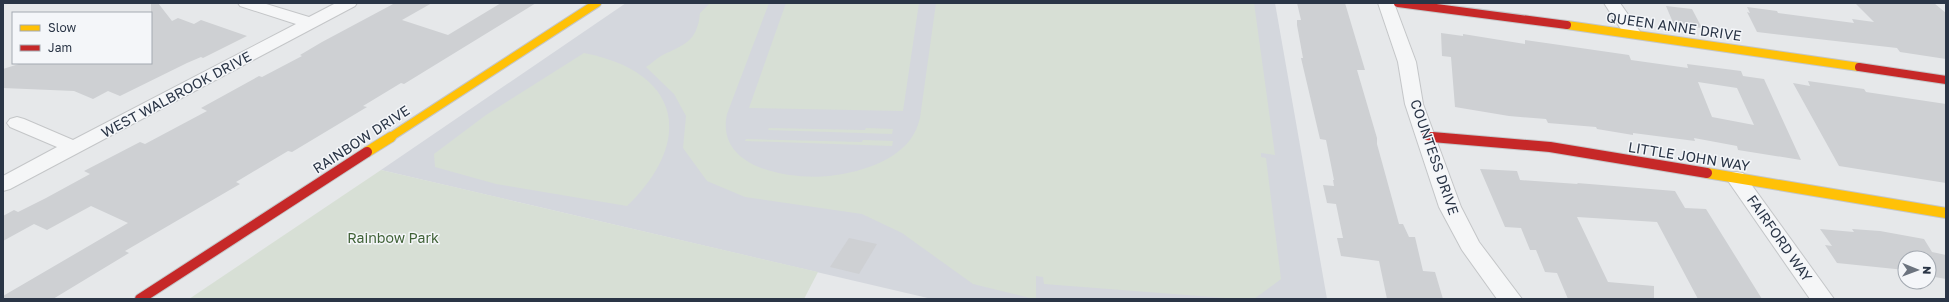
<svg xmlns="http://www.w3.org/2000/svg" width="1949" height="302" font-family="'Golos Text',sans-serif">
  <rect width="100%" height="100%" fill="#e6e8ea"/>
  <polygon fill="#d4d7dd" points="626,3 1275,3 1327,299 932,299 381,170"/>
  <g fill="#d7dfd5">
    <path d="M710 3H769L727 114C715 169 790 180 829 176 857 173 892 163 910 140 915 133 918 126 920 118L936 3H1254L1275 155 1261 153V157L1266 158 1281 279 1254 299H1238L1044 284 1043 277 1036 276V299H1034L973 284 902 233 862 214 745 197 707 181 683 148 686 116 674 94 646 67C651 64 656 59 661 56 684 44 697 43 700 13Z"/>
    <polygon points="786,3 919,3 903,111 749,108"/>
    <path d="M584 53C681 72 695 140 627 206L496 184 435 167 434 154 486 115Z"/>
    <polygon points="769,128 865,130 866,128 893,129 892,134 768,130"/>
    <polygon points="746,139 862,142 863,140 893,141 892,146 745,141"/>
    <polygon points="381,170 818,272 804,299 189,299"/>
  </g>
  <g fill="#ced0d3" fill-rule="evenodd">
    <polygon points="151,3 158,3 172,21 178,18 194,24 201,20 247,36 203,58 201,57 187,63 120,96 108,91 93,99 74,91 3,88 3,69 22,63 151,63"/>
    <polygon points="395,3 432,3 402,20 448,35 501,3 536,3 404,84 401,83 363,106 367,107 292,152 288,151 236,182 240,184 125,251 129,253 53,299 3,299 3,296 128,223 91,206 47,230 34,224 3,241 3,216 14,210 18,212 46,198 90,174 84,171 140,142 145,144 207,111 201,108 259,76 262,77 302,56 300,55 322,42"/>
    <polygon points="1297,3 1345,3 1365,70 1357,70 1377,138 1377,144 1399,224 1403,224 1409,237 1415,237 1423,271 1435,272 1443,299 1387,299 1379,261 1341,256 1337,238 1343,238 1336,204 1327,203 1323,185 1334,186 1333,180 1334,180 1326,140 1320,139 1301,58 1303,58 1297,25 1297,20 1301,20"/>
    <polygon points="1855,3 1934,3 1946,13 1946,59 1900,52 1897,48 1757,32 1747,12 1750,13 1747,7 1777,11 1778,13 1854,23 1852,19 1874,22"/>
    <polygon points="1666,6 1692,9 1702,28 1674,25"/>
    <path d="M1441 33 1463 36V34L1525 44V40L1546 43 1629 55 1631 60 1688 68 1687 64 1741 71 1743 76 1764 79 1801 160 1738 150 1737 146 1694 138 1695 141 1633 133V135L1597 129 1596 127 1548 123 1546 119 1509 116 1455 107 1451 57 1442 56ZM1698 82 1737 88 1754 125 1712 117Z"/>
    <polygon points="1808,81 1864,89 1866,92 1946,104 1946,183 1839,166 1793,83 1810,86"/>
    <polygon points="1480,169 1517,171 1520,180 1578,184 1577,183 1675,191 1685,208 1706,209 1762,299 1698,299 1657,222 1577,217 1608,282 1654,286 1654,299 1568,299 1557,273 1545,272 1536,250 1530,250 1521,228 1505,227"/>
    <polygon points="1820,229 1854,232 1852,229 1880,231 1924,239 1932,252 1946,255 1946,279 1929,276 1929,258 1905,258 1905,270 1837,263 1825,245 1832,246"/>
    <polygon points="849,238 877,244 859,274 830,267"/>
  </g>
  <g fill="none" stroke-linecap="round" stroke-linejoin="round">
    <g stroke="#c4c6c8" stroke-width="2">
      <g id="street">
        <polygon points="238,3 263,3 309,17 336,3 357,3 355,6 10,189 3,191 3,176 57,147 10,127 7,123 10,119 17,117 24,119 73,140 296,24 240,6"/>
        <polygon points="1378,3 1394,3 1416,62 1423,104 1461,207 1479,242 1522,299 1497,299 1462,250 1439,207 1405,104 1398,62"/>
        <polygon points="1604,3 1620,3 1641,33 1638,37 1632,38 1626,37"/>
        <polygon points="1736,172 1743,173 1834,299 1810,299 1726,178 1729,173"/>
      </g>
    </g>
    <g stroke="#c4c6c8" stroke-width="10">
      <g id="slow-far1">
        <polyline points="1567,25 1859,67"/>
        <polyline points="389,138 597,3"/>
      </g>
    </g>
    <g stroke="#c4c6c8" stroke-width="12">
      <g id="slow">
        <polyline points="367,152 391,137"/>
        <polyline points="1707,173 1946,213"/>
      </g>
    </g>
    <g stroke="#c4c6c8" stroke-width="10">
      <g id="jam-far1">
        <polyline points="1398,3 1567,25"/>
        <polyline points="1859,67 1946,80"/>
        <polyline points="1426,136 1443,138"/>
      </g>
    </g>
    <g stroke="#c4c6c8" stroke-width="12">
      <g id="jam">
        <polyline points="1432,137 1550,147 1707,173"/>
        <polyline points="140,299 367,152"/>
      </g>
    </g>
    <use href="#street" fill="#f5f6f7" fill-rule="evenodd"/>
    <use href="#slow-far1" stroke="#ffc107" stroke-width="8"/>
    <use href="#slow" stroke="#ffc107" stroke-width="10"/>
    <use href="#jam-far1" stroke="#c62828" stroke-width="8"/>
    <use href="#jam" stroke="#c62828" stroke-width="10"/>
  </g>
  <g text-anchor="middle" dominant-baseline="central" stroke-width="3" stroke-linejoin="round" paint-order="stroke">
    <g font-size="14" fill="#2a3546" stroke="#f4f6f9">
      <text transform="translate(1674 26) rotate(8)">QUEEN ANNE DRIVE</text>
      <text transform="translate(176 94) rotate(-28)">WEST WALBROOK DRIVE</text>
      <text transform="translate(361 139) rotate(-33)">RAINBOW DRIVE</text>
      <text transform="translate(1689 156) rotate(9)">LITTLE JOHN WAY</text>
      <text transform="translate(1435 157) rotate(71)">COUNTESS DRIVE</text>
      <text transform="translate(1780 238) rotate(55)">FAIRFORD WAY</text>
    </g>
    <g font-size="14" fill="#406237" stroke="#f4f6f9">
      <text x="393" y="237">Rainbow Park</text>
    </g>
  </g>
  <rect width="1949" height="302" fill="none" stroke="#2a3546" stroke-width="8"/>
  <rect x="12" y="12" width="140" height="52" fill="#f4f6f9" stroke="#a3a9b1"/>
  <rect x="20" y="25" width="20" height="6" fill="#ffc107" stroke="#a3a9b1"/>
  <text x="48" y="32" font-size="12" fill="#2a3546">Slow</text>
  <rect x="20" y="45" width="20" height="6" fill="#c62828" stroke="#a3a9b1"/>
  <text x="48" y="52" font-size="12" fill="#2a3546">Jam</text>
  <g transform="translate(1917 270) rotate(91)"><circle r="19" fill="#f4f6f9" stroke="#a3a9b1"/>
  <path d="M0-3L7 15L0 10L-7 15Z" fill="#6c747f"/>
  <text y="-6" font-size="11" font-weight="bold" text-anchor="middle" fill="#2a3546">N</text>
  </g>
</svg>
